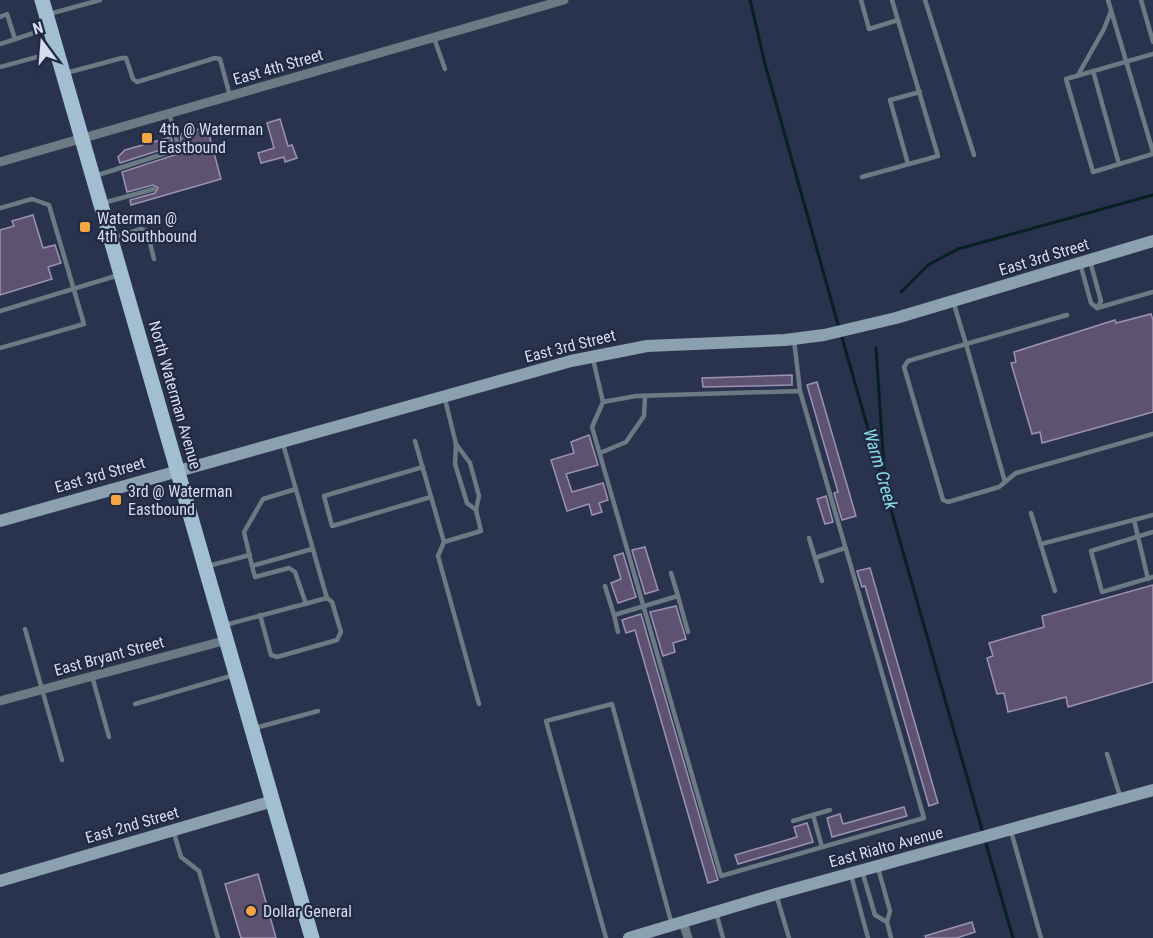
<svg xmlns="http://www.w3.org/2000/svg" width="1153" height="938" font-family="'Roboto Condensed',sans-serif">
  <rect width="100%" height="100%" fill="#2a334e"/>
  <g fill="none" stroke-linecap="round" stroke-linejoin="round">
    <g stroke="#051f22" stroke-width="3">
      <polyline points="750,0 765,64 839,328"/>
      <polyline points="901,292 928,265 958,249 1153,195"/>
      <polyline points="841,334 983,833"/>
      <polyline points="876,348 885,483"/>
      <polyline points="985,840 1013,938"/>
    </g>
  </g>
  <g fill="#5d526f" stroke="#9e92b3" stroke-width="1.5">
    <polygon points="280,119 288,146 292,145 297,158 285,162 284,157 261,163 258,153 274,148 267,123"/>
    <polygon points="207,127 221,179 131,205 130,200 155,193 158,188 153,185 127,192 122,172 178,154 182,146 180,134"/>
    <polygon points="171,137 173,146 120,163 118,157 125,150"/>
    <polygon points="33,215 43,248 55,245 61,263 48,267 52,279 0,295 0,230 14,226 12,221"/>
    <polygon points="1151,314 1153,320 1153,412 1042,443 1040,432 1032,434 1011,363 1016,362 1014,352 1115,320 1116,323"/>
    <polygon points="792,375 792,385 703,387 702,378"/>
    <polygon points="817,382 856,516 842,520 834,493 838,492 807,385"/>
    <polygon points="589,435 598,465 566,474 572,492 603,483 608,500 599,503 602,512 592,515 589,504 567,511 551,460 574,453 571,442"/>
    <polygon points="826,496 833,522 825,524 817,499"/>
    <polygon points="645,547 658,590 645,594 632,550"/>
    <polygon points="623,553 636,597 618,603 611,583 621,579 614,556"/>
    <polygon points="870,568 938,803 929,806 865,586 862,587 857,571"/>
    <polygon points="1153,585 1153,682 1068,707 1066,697 1008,712 1004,693 997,694 987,658 993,656 989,643 1044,627 1042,616"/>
    <polygon points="676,606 686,639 673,643 675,652 663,656 650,612"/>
    <polygon points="641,614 718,880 708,883 635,630 626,633 622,620"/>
    <polygon points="904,807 907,816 832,837 827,818 840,814 843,824"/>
    <polygon points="807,823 813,842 738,864 735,855 797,837 794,827"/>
    <polygon points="258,874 276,938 241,938 225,884"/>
    <polygon points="972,922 975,932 957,938 926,938 925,936"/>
  </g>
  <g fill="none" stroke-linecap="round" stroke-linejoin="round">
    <g stroke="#6c7a83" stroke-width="4.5">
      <polyline points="861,0 869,29 898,20"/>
      <polyline points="925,0 974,155"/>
      <polyline points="1108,0 1153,152"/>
      <polyline points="1141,0 1153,42"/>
      <polyline points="49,14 100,0"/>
      <polyline points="0,17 7,14 15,39"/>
      <polyline points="434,38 445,69"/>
      <polyline points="0,44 46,29"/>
      <polyline points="1153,54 1066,79 1093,172 1153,154"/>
      <polyline points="0,67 55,52"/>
      <polyline points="1093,71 1119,164"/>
      <polyline points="66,73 122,58 126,58 133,79 137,82 215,58 220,59 230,96"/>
      <polyline points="1078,75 1104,29 1111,11"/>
      <polyline points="908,164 890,100 920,92"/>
      <polyline points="95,176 176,150 178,145 169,113"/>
      <polyline points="862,177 938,156 892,0"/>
      <polyline points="103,203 154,189"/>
      <polyline points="0,208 32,199 49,205 84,324 0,348"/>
      <polyline points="113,238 141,229 147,231 154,259"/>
      <polyline points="1080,263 1091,303 1097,308 1101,301 1090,261"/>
      <polyline points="953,301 966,344 1067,315"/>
      <polyline points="1097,308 1153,292"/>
      <polyline points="0,311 119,275"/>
      <polyline points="794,340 800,391"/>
      <polyline points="593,359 603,402 592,427 721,876 924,818 800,391 636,396 603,402"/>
      <polyline points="445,399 456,444 455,464 467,503 476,510"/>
      <polyline points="415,441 444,542 481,531 476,510 479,496 470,463 456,444"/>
      <polyline points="600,453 626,442 644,416 645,396"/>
      <polyline points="423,467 324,496 332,526 431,497"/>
      <polyline points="1005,482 966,344 908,361 904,367 943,500 948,502 999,487 1016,473 1153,434"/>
      <polyline points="296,489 263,499 244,532 252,566 312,549"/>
      <polyline points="1031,513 1055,591"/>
      <polyline points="1134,520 1148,579"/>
      <polyline points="1153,532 1091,551 1102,592 1153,577"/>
      <polyline points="809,538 815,558 845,548"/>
      <polyline points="444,542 438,556 479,704"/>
      <polyline points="1041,544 1153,515"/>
      <polyline points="815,558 822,581"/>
      <polyline points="208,566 250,555"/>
      <polyline points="252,566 255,577 289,568 295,572 306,604"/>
      <polyline points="671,573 678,596"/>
      <polyline points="605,586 614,615 678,596 688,632"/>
      <polyline points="260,615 271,655 277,657 337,640 341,632 332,602 327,598 324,588 283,444"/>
      <polyline points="614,615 618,632"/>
      <polyline points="225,625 327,598"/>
      <polyline points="25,629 62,760"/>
      <polyline points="92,676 109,737"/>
      <polyline points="135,704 234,675"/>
      <polyline points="255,728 318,711"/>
      <polyline points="1107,754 1120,796"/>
      <polyline points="813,815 830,810"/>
      <polyline points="793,821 813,815 822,847"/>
      <polyline points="1011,831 1041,938"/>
      <polyline points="174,833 181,857 199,871 218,938"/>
      <polyline points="878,868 890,911 887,922 891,938"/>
      <polyline points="862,871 875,915 887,922"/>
      <polyline points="851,875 868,938"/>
      <polyline points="776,894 789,938"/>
      <polyline points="716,912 723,938"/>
      <polyline points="606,938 546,721 612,704 672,925"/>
    </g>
    <g stroke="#6c7a83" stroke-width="9">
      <polyline points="0,162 564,0"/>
      <polyline points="0,701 227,640"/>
      <polyline points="683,922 688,938"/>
    </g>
    <g stroke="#8ba1b0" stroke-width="12">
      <polyline points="0,521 571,361 647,346 785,340 824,335 896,318 1153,241"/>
      <polyline points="0,881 273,801"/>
      <polyline points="629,938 776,894 1153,790"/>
    </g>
    <polyline stroke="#a2bfd2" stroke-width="15" points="42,0 312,938"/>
  </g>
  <g fill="#f3a542" stroke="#212943" stroke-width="2">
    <rect x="141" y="132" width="12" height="12" rx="3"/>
    <rect x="79" y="221" width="12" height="12" rx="3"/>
    <rect x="110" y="494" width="12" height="12" rx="3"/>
    <circle cx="251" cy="911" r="6"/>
  </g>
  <g text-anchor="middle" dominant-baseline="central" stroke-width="4.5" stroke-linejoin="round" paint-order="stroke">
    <g font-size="16" fill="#d6ddee" stroke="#212943">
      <text transform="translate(278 67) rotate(-16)">East 4th Street</text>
      <text transform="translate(1044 257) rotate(-17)">East 3rd Street</text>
      <text transform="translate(570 346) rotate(-14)">East 3rd Street</text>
      <text transform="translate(175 395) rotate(74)">North Waterman Avenue</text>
      <text transform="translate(100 475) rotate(-16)">East 3rd Street</text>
      <text transform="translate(109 656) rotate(-15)">East Bryant Street</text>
      <text transform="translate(132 825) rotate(-16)">East 2nd Street</text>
      <text transform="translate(886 847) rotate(-15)">East Rialto Avenue</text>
    </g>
    <g font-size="16" fill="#d6ddee" stroke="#212943" text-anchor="start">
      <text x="159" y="129">4th @ Waterman<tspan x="159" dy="18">Eastbound</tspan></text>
      <text x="97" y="218">Waterman @<tspan x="97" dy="18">4th Southbound</tspan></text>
      <text x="128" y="491">3rd @ Waterman<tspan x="128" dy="18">Eastbound</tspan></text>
      <text x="263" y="911">Dollar General</text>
    </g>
    <g font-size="18" font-style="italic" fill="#88dce7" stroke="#212943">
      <text transform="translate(881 469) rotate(74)">Warm Creek</text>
    </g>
  </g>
  <g transform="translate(42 42) rotate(344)" stroke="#212943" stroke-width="4.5" paint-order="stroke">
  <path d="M0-4.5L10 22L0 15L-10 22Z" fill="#d6ddee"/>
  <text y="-9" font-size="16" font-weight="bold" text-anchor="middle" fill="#d6ddee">N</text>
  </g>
</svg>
